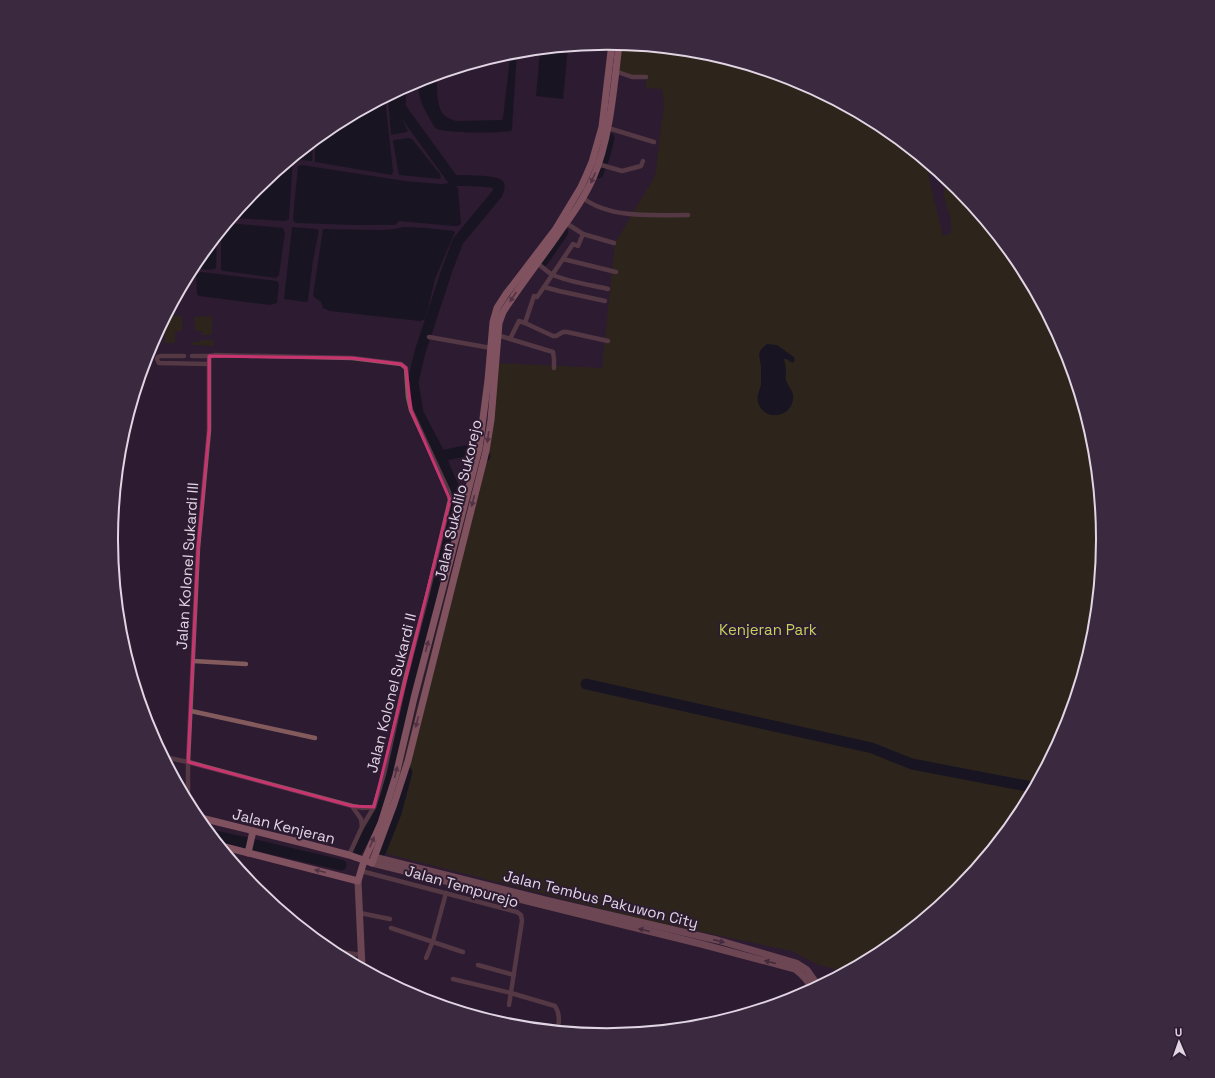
<svg xmlns="http://www.w3.org/2000/svg" width="1215" height="1078" font-family="'Space Grotesk',sans-serif">
  <rect width="100%" height="100%" fill="#2d1b31"/>
  <g fill="#2d3200">
    <path d="M619 44 704 53 798 81 883 127 938 172 928 174 943 236 951 233C951 228 951 222 950 217 947 205 939 191 949 181L958 188 1020 264 1066 349 1094 442 1103 539 1094 636 1066 729 1020 815 958 890 883 952 845 972 819 965 792 951 688 929 638 918 376 851 391 810 491 417 495 363 602 368 615 243 655 176 664 105 662 89 646 88V78L615 71Z"/>
    <polygon points="167,316 182,316 182,331 175,331 175,343 165,343 165,320"/>
    <polygon points="212,316 212,335 202,335 202,331 195,331 194,317"/>
    <polygon points="200,340 214,340 214,346 192,345 192,342 200,342"/>
  </g>
  <g fill="#010d11">
    <polygon points="568,47 563,99 536,96 540,50"/>
    <path d="M517 52 512 129 511 131C498 133 445 134 435 128 426 112 416 99 419 80L437 75C437 85 436 108 444 115 447 118 452 119 456 121L502 120 503 118 510 57 509 53Z"/>
    <polygon points="394,94 395,103 397,110 408,131 407,132 391,135 388,97"/>
    <polygon points="385,98 393,171 392,175 315,162 315,140 332,126"/>
    <polygon points="409,138 412,139 440,174 441,177 440,179 399,175 393,141 394,140"/>
    <polygon points="313,142 312,161 299,160 299,153"/>
    <polygon points="293,158 289,219 285,221 232,218 257,188"/>
    <polygon points="302,165 405,181 441,184 450,183 455,185 458,188 461,224 458,226 453,226 399,221 395,225 353,225 297,223 294,222 293,218 298,166"/>
    <polygon points="228,223 283,228 285,233 279,275 276,278 224,271 221,270 221,232"/>
    <polygon points="292,227 317,229 319,231 313,260 308,301 306,302 284,299"/>
    <polygon points="404,227 426,228 453,231 455,232 435,279 428,309 425,319 420,321 330,311 323,308 321,302 314,297 313,295 323,229 380,230 394,229"/>
    <path d="M217 237 216 268C212 271 202 270 198 267L197 261Z"/>
    <polygon points="201,272 277,281 279,284 277,303 270,305 199,296 197,294 196,274"/>
    <path d="M767 344 777 345 794 357 795 360 793 363 786 359H784C785 363 786 367 786 371 786 375 785 377 786 380 788 387 795 392 793 400 790 419 763 421 758 402 756 395 760 391 761 384 761 379 761 374 761 369 761 357 754 354 767 344Z"/>
  </g>
  <g fill="none" stroke-linecap="round" stroke-linejoin="round">
    <g stroke="#010d11" stroke-width="11">
      <polyline points="598,173 605,155 609,138"/>
      <polyline points="543,261 563,232"/>
      <polyline points="440,456 465,451 485,456"/>
      <polyline points="586,684 872,748 912,764 1032,787"/>
      <polyline points="212,835 341,865"/>
      <path d="M357 851 379 810 393 763 458 498 437 449 418 413 413 382 420 352 447 270 458 241 497 194 499 189V185C493 180 463 181 453 180L400 107 401 90"/>
      <polyline points="381,851 396,813 407,772"/>
    </g>
    <g stroke="#835b5c" stroke-width="4.5">
      <polyline points="615,71 632,77 646,77"/>
      <polyline points="608,128 654,142"/>
      <polyline points="598,164 622,171 641,166 643,161"/>
      <path d="M583 198C610 219 655 215 688 215"/>
      <polyline points="566,223 583,234 614,243"/>
      <polyline points="563,259 616,272"/>
      <path d="M538 264C543 267 547 272 553 275 569 282 591 285 608 289"/>
      <polyline points="544,287 573,244 578,246 583,234"/>
      <polyline points="525,323 553,336 556,336 563,332 567,332 608,341"/>
      <polyline points="497,335 553,352 554,359 554,368"/>
      <polyline points="429,337 491,348"/>
      <polyline points="510,339 519,321 525,323 534,296 537,297 544,287 559,291 605,301"/>
      <polyline points="184,356 160,356 158,357 157,359 159,363 209,364"/>
      <polyline points="192,356 209,356"/>
      <polyline points="193,661 246,664"/>
      <polyline points="191,711 315,738"/>
      <polyline points="164,757 188,762 352,806 363,808 374,807"/>
      <polyline points="188,802 188,762 198,548 209,430 209,356 216,355 352,358 401,364 406,368 408,397 411,410 449,492 450,500 427,596 405,680 384,774 374,807 362,827 349,855"/>
      <polyline points="352,806 361,819 362,827"/>
      <polyline points="361,871 517,912 521,915 522,921 509,1005"/>
      <polyline points="360,913 390,919"/>
      <polyline points="391,928 463,952"/>
      <polyline points="332,951 362,955"/>
      <polyline points="426,958 433,941 446,893"/>
      <polyline points="478,965 514,975"/>
      <path d="M453 979 511 993 555 1006C560 1013 559 1022 558 1030"/>
    </g>
    <g stroke="#b97a7c" stroke-width="7">
      <polyline points="374,857 545,900 717,940 796,963 807,970 814,980 817,987"/>
      <path d="M372 863 701 944 795 969C803 975 808 980 812 989"/>
      <polyline points="358,881 362,968"/>
    </g>
    <g stroke="#e49295" stroke-width="7">
      <path d="M197 817 307 844 349 855 372 863 394 804 408 761 486 451 491 420 499 323 503 312C521 284 542 258 561 230 573 214 585 197 593 178 610 140 614 86 619 44"/>
      <polyline points="221,846 358,881 364,861 381,823 396,775 414,698 479,449 488,380 493,322 497,308 506,294 555,230 581,187 586,176 592,162 602,127 612,43"/>
      <polyline points="248,853 253,831"/>
    </g>
  </g>
  <defs><path id="oneway-solid" d="M-6-.8H1V-3.2L6.5 0L1 3.2V.8H-6Z"/></defs>
  <g fill="#7f515e">
    <use href="#oneway-solid" transform="translate(593 178) rotate(114)"/>
    <use href="#oneway-solid" transform="translate(513 297) rotate(124)"/>
    <use href="#oneway-solid" transform="translate(488 437) rotate(98)"/>
    <use href="#oneway-solid" transform="translate(473 501) rotate(104)"/>
    <use href="#oneway-solid" transform="translate(427 646) rotate(-76)"/>
    <use href="#oneway-solid" transform="translate(417 722) rotate(104)"/>
    <use href="#oneway-solid" transform="translate(396 772) rotate(-76)"/>
    <use href="#oneway-solid" transform="translate(372 842) rotate(-67)"/>
    <use href="#oneway-solid" transform="translate(320 871) rotate(-166)"/>
  </g>
  <g fill="#5e3c4b">
    <use href="#oneway-solid" transform="translate(644 930) rotate(-166)"/>
    <use href="#oneway-solid" transform="translate(719 941) rotate(15)"/>
    <use href="#oneway-solid" transform="translate(770 962) rotate(-165)"/>
  </g>
  <path d="M0 0H1215V1078H0ZM209 356 352 358 401 364 406 368 411 410 450 500 374 807 352 806 188 762 198 548 209 430Z" fill="#2d1b31" fill-opacity=".55" fill-rule="evenodd"/>
  <path fill="none" stroke="#c73470" stroke-width="3" stroke-linejoin="round" d="M209 356 352 358 401 364 406 368 411 410 450 500 374 807 352 806 188 762 198 548 209 430Z"/>
  <g text-anchor="middle" dominant-baseline="central" stroke-width="4" stroke-linejoin="round" paint-order="stroke">
    <g font-size="15" fill="#e1d5e4" stroke="#2d1b31">
      <text transform="translate(458 500) rotate(-77)">Jalan Sukolilo Sukorejo</text>
      <text transform="translate(187 566) rotate(-86)">Jalan Kolonel Sukardi III</text>
      <text transform="translate(391 693) rotate(-76)">Jalan Kolonel Sukardi II</text>
      <text transform="translate(284 826) rotate(14)">Jalan Kenjeran</text>
      <text transform="translate(462 886) rotate(16)">Jalan Tempurejo</text>
      <text transform="translate(601 899) rotate(14)">Jalan Tembus Pakuwon City</text>
    </g>
    <g font-size="15" fill="#c4d359" stroke="#2d1b31">
      <text x="768" y="629">Kenjeran Park</text>
    </g>
  </g>
  <path d="M0 0H1215V1078H0ZM118 539a489 489 0 1 1 978 0a489 489 0 1 1-978 0Z" fill="#3b2a3f" fill-rule="evenodd"/>
  <path fill="none" stroke="#e1d5e4" stroke-width="2" d="M118 539a489 489 0 1 1 978 0a489 489 0 1 1-978 0Z"/>
  <g transform="translate(1179 1042) rotate(358)" stroke="#2d1b31" stroke-width="3" paint-order="stroke">
  <path d="M0-3L7 15L0 10L-7 15Z" fill="#e1d5e4"/>
  <text y="-6" font-size="11" font-weight="bold" text-anchor="middle" fill="#e1d5e4">U</text>
  </g>
</svg>
